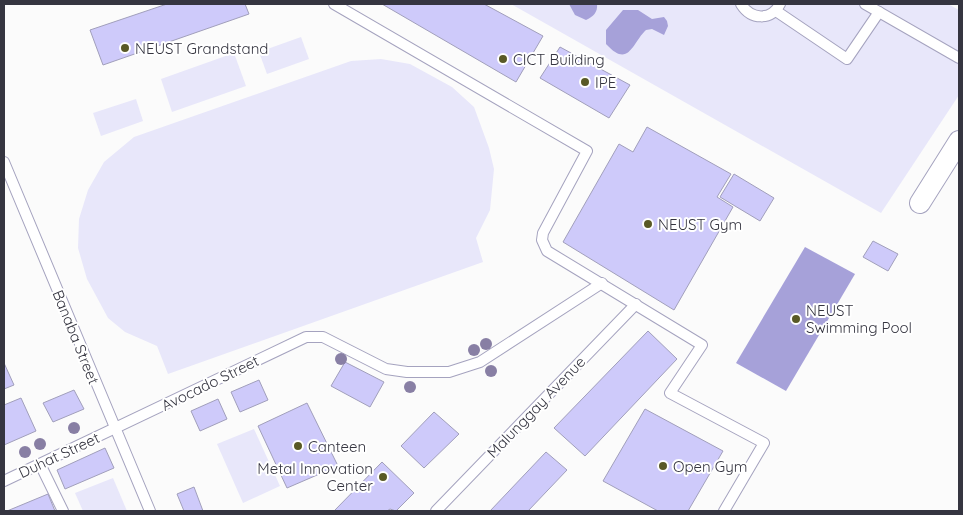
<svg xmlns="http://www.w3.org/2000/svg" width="963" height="515" font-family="Quicksand,sans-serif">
  <rect width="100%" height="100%" fill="#fbfbfb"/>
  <g fill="#e8e7fa">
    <polygon points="511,4 948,4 959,10 959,95 881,213"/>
    <polygon points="301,37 309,59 267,74 259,52"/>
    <polygon points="234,53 246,86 172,112 161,79"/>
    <polygon points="381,59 410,64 452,87 474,107 489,148 494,169 490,210 476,238 483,262 168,374 157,346 125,332 108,318 87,279 78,248 79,219 88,190 104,162 134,137 351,61"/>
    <polygon points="136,99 143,121 101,136 93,113"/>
    <polygon points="254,429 280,486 243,503 217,444"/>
    <polygon points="113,478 127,511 83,511 75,493"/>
  </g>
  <g fill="#a6a1d9">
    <path d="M569 4H597C598 12 593 17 586 20L575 15Z"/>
    <path d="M623 10H638L652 19 664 17 667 21 668 26 664 35 652 29 646 30C632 43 629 69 606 44V30Z"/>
    <polygon points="805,247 855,274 786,391 736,363"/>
  </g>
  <g fill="#cecafa" stroke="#a19fbb">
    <polygon points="167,4 245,4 249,14 103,65 90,30"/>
    <polygon points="382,4 484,4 543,36 516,82"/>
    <polygon points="560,47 630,85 609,118 540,78"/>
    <polygon points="647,127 731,174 717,197 733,207 674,310 563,242 619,144 633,152"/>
    <polygon points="734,174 774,198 760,221 720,197"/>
    <polygon points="873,241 898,254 888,271 863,257"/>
    <polygon points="648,331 677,359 585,456 554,428"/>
    <polygon points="345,362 384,382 370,407 331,386"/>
    <polygon points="4,363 14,385 4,389"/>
    <polygon points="259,380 268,400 240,412 231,392"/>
    <polygon points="74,390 84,409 53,422 43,403"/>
    <polygon points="21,398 36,431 4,445 4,405"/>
    <polygon points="218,399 227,419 200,431 191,411"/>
    <polygon points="307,403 338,466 287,488 258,426"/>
    <polygon points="645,409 723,451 688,511 658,511 603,481"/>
    <polygon points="434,412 459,434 424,468 401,446"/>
    <polygon points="105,448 114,468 65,489 57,470"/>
    <polygon points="546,452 567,470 528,511 490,511"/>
    <polygon points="382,462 414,493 396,511 390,509 387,511 334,511"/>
    <polygon points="194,487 203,511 184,511 177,494"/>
    <polygon points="48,494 55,511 7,511"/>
  </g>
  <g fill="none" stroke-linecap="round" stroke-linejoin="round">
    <g stroke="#a5a3bf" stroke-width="12">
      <g id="service">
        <polyline points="334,4 587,151 543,233 542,240 547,251 702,345 670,393 764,443 724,511"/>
        <path d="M741 4C751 20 771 21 780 4"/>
        <polyline points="865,4 959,58"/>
        <polyline points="776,11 847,59 879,12"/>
        <polyline points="4,162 150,511"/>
        <polyline points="40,464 63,511"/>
        <polyline points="4,481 306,337 323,337 386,369 407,372 449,372 480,362 602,283"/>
        <polyline points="436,511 636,304"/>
      </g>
    </g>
    <g stroke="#a5a3bf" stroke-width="22">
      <polyline id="minor" points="920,203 959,141"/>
    </g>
    <use href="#service" stroke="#fff" stroke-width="10"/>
    <use href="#minor" stroke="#fff" stroke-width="20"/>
  </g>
  <g fill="#887fa4">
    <circle cx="486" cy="344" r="6"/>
    <circle cx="474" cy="350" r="6"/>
    <circle cx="341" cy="359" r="6"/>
    <circle cx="491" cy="371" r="6"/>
    <circle cx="410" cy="387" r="6"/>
    <circle cx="74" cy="428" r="6"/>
    <circle cx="40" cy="444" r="6"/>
    <circle cx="25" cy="452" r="6"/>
  </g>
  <g fill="#595926" stroke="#fff" stroke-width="2">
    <circle cx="125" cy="48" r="5"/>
    <circle cx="503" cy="59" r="5"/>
    <circle cx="585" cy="82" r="5"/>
    <circle cx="648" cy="224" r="5"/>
    <circle cx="796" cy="319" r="5"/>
    <circle cx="298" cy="446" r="5"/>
    <circle cx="663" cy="466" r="5"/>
    <circle cx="383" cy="477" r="5"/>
  </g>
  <g text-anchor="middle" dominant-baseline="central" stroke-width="4" stroke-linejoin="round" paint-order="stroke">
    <g font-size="15" fill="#353540" stroke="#fff" text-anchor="start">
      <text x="135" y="48">NEUST Grandstand</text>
      <text x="513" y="59">CICT Building</text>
      <text x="595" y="82">IPE</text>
      <text x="658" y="224">NEUST Gym</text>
      <text x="806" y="310">NEUST<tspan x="806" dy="17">Swimming Pool</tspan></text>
      <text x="308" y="446">Canteen</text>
      <text x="673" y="466">Open Gym</text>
      <text x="373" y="468" text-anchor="end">Metal Innovation<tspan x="373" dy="17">Center</tspan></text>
    </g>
    <g font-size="15" fill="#353540" stroke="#fff">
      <text transform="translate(76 337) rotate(68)">Banaba Street</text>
      <text transform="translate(210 383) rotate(-26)">Avocado Street</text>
      <text transform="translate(536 407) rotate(-46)">Malunggay Avenue</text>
      <text transform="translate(59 455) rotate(-25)">Duhat Street</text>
    </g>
  </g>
  <rect width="963" height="515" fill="none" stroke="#353540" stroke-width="10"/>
</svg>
